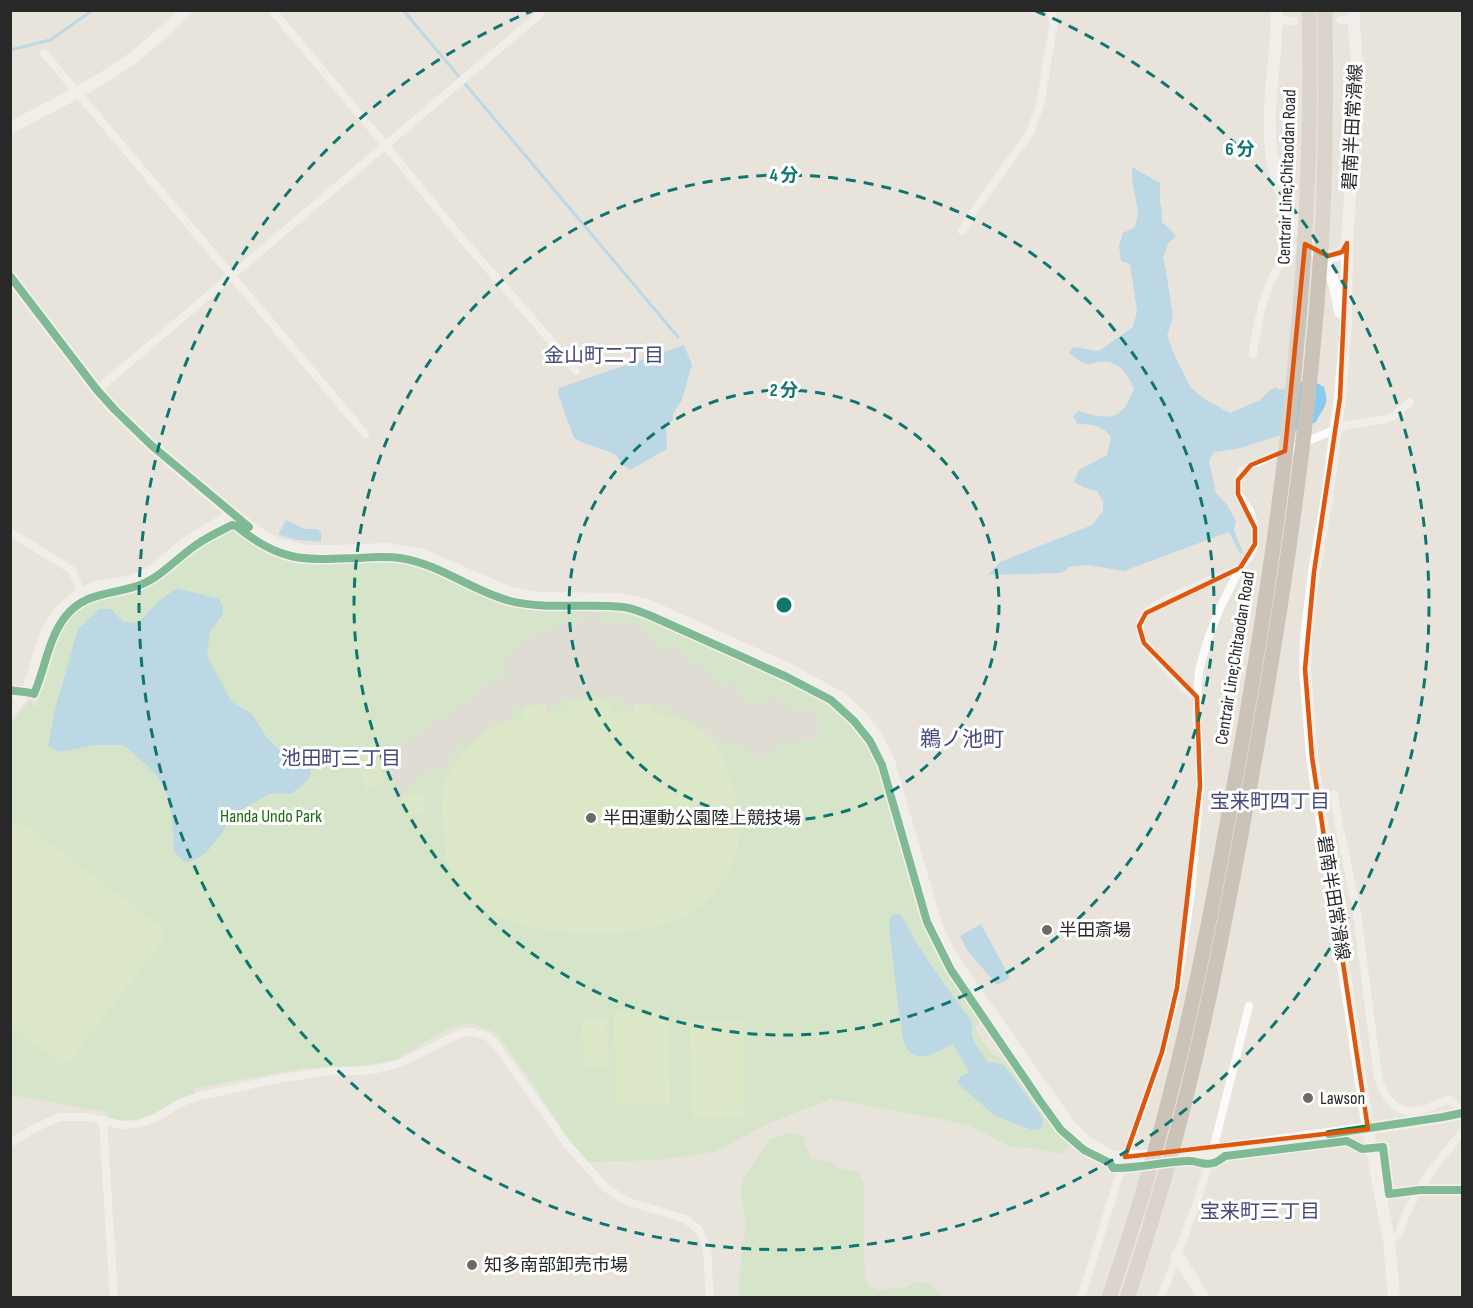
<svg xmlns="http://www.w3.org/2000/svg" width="1473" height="1308" font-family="'Sofia Sans Condensed','Noto Sans JP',sans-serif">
  <rect width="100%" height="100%" fill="#e8e4dc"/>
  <g fill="#c2e6b2">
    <polygon points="233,529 236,530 257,547 284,560 302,564 391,560 416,565 438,572 498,601 539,610 615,609 638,615 711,645 807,693 834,709 853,727 867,745 878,769 920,914 937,955 981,1021 974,1028 992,1054 1003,1059 1016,1075 1051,1125 1070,1145 1061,1154 1033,1148 1011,1147 970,1126 936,1118 831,1099 770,1123 714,1152 659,1160 588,1162 569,1141 531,1081 497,1034 480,1026 469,1023 450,1028 433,1037 397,1059 370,1065 306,1068 195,1088 196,1096 138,1121 126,1122 108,1120 108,1112 16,1096 10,1093 10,725 31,699 33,705 38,705 38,691 44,679 58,633 67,618 82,606 96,598 137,589 157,580 192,553"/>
    <polygon points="789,1133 803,1135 805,1145 811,1159 830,1161 838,1168 858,1172 864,1184 864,1240 865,1276 869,1286 879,1290 906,1287 917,1281 932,1285 942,1297 738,1297 741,1262 746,1220 740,1190 745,1175 755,1162 769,1139"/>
  </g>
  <g fill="#ceebae">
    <path d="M590 700 610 701V711L634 712 635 704 652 705 653 714C660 715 668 715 675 717 705 727 725 751 732 782 738 807 742 832 735 858 727 884 703 908 678 919 632 940 532 938 488 912 472 903 457 886 450 869 446 858 445 845 444 833 443 819 440 802 444 788 449 766 475 737 495 726 503 721 516 720 525 718L524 707 545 705 546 714 567 713V702Z"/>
    <polygon points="375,748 378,763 361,767 357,752"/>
    <polygon points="380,765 385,784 365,789 360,770"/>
    <polygon points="422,794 423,813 402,815 401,795"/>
    <polygon points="21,822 162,927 163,940 69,1062 59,1063 11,1027 11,823"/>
    <polygon points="668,1011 670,1105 616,1105 614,1012"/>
    <polygon points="606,1018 608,1067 584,1068 582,1019"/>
    <polygon points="743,1021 745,1116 692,1118 690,1022"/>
  </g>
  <polygon fill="#d6d2cb" points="604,610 597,618 601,622 633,625 643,628 650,633 664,654 675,646 690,667 702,660 720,688 732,681 750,709 773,696 798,711 808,709 818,716 820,740 801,740 784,743 772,754 757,757 739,746 730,746 713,737 698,724 683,718 669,715 669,706 634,703 633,710 628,710 627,699 590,697 553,701 552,712 546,712 545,703 510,708 511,719 483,728 484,732 473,743 469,741 461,744 452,756 444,770 434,769 423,771 394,802 397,785 383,758 387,752 440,720 507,672 506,663 509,654 523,640 552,627 563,624 578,624 582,619 572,611"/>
  <g fill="#8acaf0">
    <path d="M1132 167 1160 183V202L1162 211V222L1170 229 1176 237 1169 242 1163 257 1166 271 1173 317 1167 336 1174 354 1191 388 1206 400 1230 413 1260 400 1269 391 1276 387 1279 390 1310 379 1324 387C1330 407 1323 406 1316 422L1300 429 1237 449 1214 452 1209 461 1216 493 1227 505 1236 521 1234 529 1243 553 1240 554 1229 532 1124 571 1088 565 1069 567 1062 573 988 575 1000 562 1092 525 1103 511V502L1097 491 1085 488 1074 482 1079 470 1107 455 1111 437C1101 424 1093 425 1078 424L1073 417 1078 411C1093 415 1114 423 1125 407 1129 402 1131 395 1134 389 1127 373 1119 360 1099 362 1097 362 1092 364 1090 364 1082 364 1075 358 1069 353L1073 347 1099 351 1133 327 1137 311 1130 264 1121 261 1119 246 1123 233 1135 227 1138 212 1132 179Z"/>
    <polygon points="684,345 692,365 682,400 673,414 673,420 666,426 667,449 630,470 621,463 615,454 581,442 574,438 558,394 559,388"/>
    <polygon points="286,520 305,529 317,529 321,532 321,542 298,540 279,535 279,533"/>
    <path d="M177 588 219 599 223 607V614L210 632 207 656 232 702 252 714 267 738 281 751 290 752 303 759 311 766V775L304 784 292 793 269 794 230 816 224 830 207 852 195 860 185 862 174 852C173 832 173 809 165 790 158 772 137 757 123 745H96L59 752 48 746 56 706 78 629 99 609H111L123 622 138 623 160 600Z"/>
    <path d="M898 914 902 916 919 947 945 985 970 1019C973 1025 971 1028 972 1034 973 1044 983 1054 988 1062L1002 1064 1005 1066 1040 1114 1043 1121 1042 1127 1038 1130H1033L1015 1124 993 1114 957 1083 961 1076 969 1072 953 1044C941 1049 927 1060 914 1055 911 1053 909 1052 907 1049 902 1040 901 1027 900 1017 895 987 893 956 889 925L890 918 893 915Z"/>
    <polygon points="981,924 1010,978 997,985 967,950 960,936"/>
  </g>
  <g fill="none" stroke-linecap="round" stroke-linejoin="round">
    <g stroke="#8acaf0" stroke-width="3">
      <polyline points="403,10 678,337"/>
      <polyline points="10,50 50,40 93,10"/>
    </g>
    <g stroke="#fcfbfa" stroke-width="8">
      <polyline points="272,10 386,146 457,233 546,335 576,371"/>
      <polyline points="1277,20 1294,21"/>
      <polyline points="1340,20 1354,19"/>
      <polyline points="44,53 365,434"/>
      <polyline points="962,231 975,209 1030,133 1040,105 1052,33 1054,23 1050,10"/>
      <path d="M1253 354C1257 323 1267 269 1294 250 1297 247 1302 245 1306 243"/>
      <path d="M97 390C244 264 393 140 540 14"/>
      <polyline points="10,532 72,570 81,593"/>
      <polyline points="10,695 22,700"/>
      <path d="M1197 697 1184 688 1144 643C1138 633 1138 622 1146 613 1151 607 1160 604 1166 600 1190 588 1215 578 1240 568"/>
      <polyline points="10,714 22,700 28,689"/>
      <path d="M1334 794 1338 821 1356 906 1378 1078C1392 1119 1414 1117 1448 1099L1462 1111"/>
      <polyline points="103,1121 114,1298"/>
      <polyline points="10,1143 37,1127 60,1117 87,1117 122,1125 138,1124 155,1118 180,1103 200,1096 282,1078 318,1073 330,1071 359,1071 378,1069 400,1063 461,1033 472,1032 483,1035 488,1037 496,1045 567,1144 606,1188 626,1201 685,1219 699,1230 707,1247 710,1298"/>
      <path d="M1389 1240C1404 1233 1400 1227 1406 1214 1420 1184 1440 1158 1462 1133"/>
      <polyline points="1081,1298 1125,1157 1162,1052 1177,988 1191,893 1200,786 1199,745 1196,716 1199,670 1209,636 1220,608 1240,568 1249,557 1255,544 1255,528 1250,511 1238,494 1238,480 1242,471 1251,465 1329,432 1348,425 1386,419 1395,415 1410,402"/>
      <polyline points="1161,1298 1196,1205 1213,1150 1249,1006"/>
    </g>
    <g stroke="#fcfbfa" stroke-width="12">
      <path d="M1277 10C1277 69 1260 127 1278 185 1285 204 1296 225 1308 242 1314 251 1323 258 1328 268 1335 282 1338 297 1340 312"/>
      <polyline points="1353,10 1357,67 1356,103 1347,243 1346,326 1340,398 1327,497 1314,572 1306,638 1305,669 1312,757 1368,1129 1389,1240 1394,1298"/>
      <path d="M10 128C51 106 94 86 131 59 151 44 169 27 187 10"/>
      <path d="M1317 252C1324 257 1335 258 1342 252 1343 251 1347 244 1347 243"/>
      <polyline points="10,276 97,390 115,410 151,445 199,486 233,514 265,538 279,544 306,551 336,551 386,549 422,555 508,592 526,596 541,598 618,599 647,605 790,670 841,698 861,716 877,737 889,762 936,925 946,946 958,966 1070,1126 1088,1143 1112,1157 1167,1155 1213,1150 1393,1125 1443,1117 1462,1113"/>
      <path d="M28 689C37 668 41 638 54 620 64 605 80 592 97 587 112 583 128 584 142 577 160 568 173 551 190 541 204 531 219 524 233 514"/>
      <polyline points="1177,1255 1204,1298"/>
    </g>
    <g stroke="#cbc2b8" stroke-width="15">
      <path d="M1109 1298C1133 1227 1155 1156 1173 1083 1202 969 1222 852 1243 736 1285 497 1315 254 1309 10"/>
      <path d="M1127 1298C1141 1256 1154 1214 1166 1172 1203 1042 1228 908 1252 774 1284 596 1311 415 1322 234 1326 159 1326 85 1325 10"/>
    </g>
    <g stroke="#fff" stroke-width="11">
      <g id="cycleway">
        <polyline points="10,276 97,390 115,410 151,445 249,527"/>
        <path d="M10 690C18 692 26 691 34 694 45 669 48 639 65 617 85 591 113 595 140 585 161 577 177 558 196 545 207 537 220 531 232 525L236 526C281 563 304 560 359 558 372 557 386 556 400 558 440 564 472 591 510 601 547 610 586 603 623 607 632 608 641 612 649 615L787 677 831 700 854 721 870 741 882 765 927 922 951 970 1040 1101 1061 1130 1084 1150 1110 1163 1113 1168C1139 1169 1164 1161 1190 1161 1199 1161 1203 1166 1213 1163 1218 1162 1221 1159 1225 1156L1347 1141 1362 1149 1383 1147 1389 1194 1420 1190H1462"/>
        <polyline points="1329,1134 1443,1117 1462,1113"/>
      </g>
    </g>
    <use href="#cycleway" stroke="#00873e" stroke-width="8"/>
  </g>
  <path d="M0 0H1473V1308H0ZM1347 243 1340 398 1314 572 1305 669 1312 757 1368 1129 1125 1157 1162 1052 1177 988 1200 786 1197 697 1144 643 1139 626 1146 613 1240 568 1255 544V528L1238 494V480L1251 465 1285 451 1305 244 1328 256 1342 252Z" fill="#e8e4dc" fill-opacity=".55" fill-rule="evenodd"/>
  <path fill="none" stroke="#de570d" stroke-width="4.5" stroke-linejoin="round" d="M1347 243 1340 398 1314 572 1305 669 1312 757 1368 1129 1125 1157 1162 1052 1177 988 1200 786 1197 697 1144 643 1139 626 1146 613 1240 568 1255 544V528L1238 494V480L1251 465 1285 451 1305 244 1328 256 1342 252Z"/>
  <g fill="none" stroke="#0f766e" stroke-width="3" stroke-dasharray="10 8">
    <circle cx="784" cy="605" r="215"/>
    <circle cx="784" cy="605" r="430"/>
    <path d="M1036 11A645 645 0 1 1 532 11"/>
  </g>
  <g fill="#6b6a67" stroke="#fff" stroke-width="2">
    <circle cx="591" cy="818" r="6"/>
    <circle cx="1047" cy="930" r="6"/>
    <circle cx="1308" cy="1098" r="6"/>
    <circle cx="472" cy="1265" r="6"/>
  </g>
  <g text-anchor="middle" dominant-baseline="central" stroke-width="6" stroke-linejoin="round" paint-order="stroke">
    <g font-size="18" fill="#282828" stroke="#fff">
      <text transform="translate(1353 127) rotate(-87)">碧南半田常滑線</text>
      <text transform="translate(1287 177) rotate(-88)">Centrair Line;Chitaodan Road</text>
      <text transform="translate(1235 658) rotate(-81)">Centrair Line;Chitaodan Road</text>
      <text transform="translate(1333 898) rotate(81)">碧南半田常滑線</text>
    </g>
    <g font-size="18" fill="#1b6a13" stroke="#fff">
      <text x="271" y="816">Handa Undo Park</text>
    </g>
    <g font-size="18" fill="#282828" stroke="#fff" text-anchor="start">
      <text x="603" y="818">半田運動公園陸上競技場</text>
      <text x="1059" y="930">半田斎場</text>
      <text x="1320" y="1098">Lawson</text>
      <text x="484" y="1265">知多南部卸売市場</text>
    </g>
    <g font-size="20" fill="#45497c" stroke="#fff">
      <text x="604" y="356">金山町二丁目</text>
      <text x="341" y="759">池田町三丁目</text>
      <text x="1270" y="802">宝来町四丁目</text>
      <text x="1260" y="1212">宝来町三丁目</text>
    </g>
    <g font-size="21" fill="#45497c" stroke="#fff">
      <text x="962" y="739">鵜ノ池町</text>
    </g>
  </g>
  <circle cx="784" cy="605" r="9" fill="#0f766e" stroke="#fff" stroke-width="3"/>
  <g font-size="18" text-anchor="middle" font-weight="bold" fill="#0f766e" stroke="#fff" stroke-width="6" stroke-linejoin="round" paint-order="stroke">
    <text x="1240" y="155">6 分</text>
    <text x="784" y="181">4 分</text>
    <text x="784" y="396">2 分</text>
  </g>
  <rect width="1473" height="1308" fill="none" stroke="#282828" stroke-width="24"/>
</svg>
